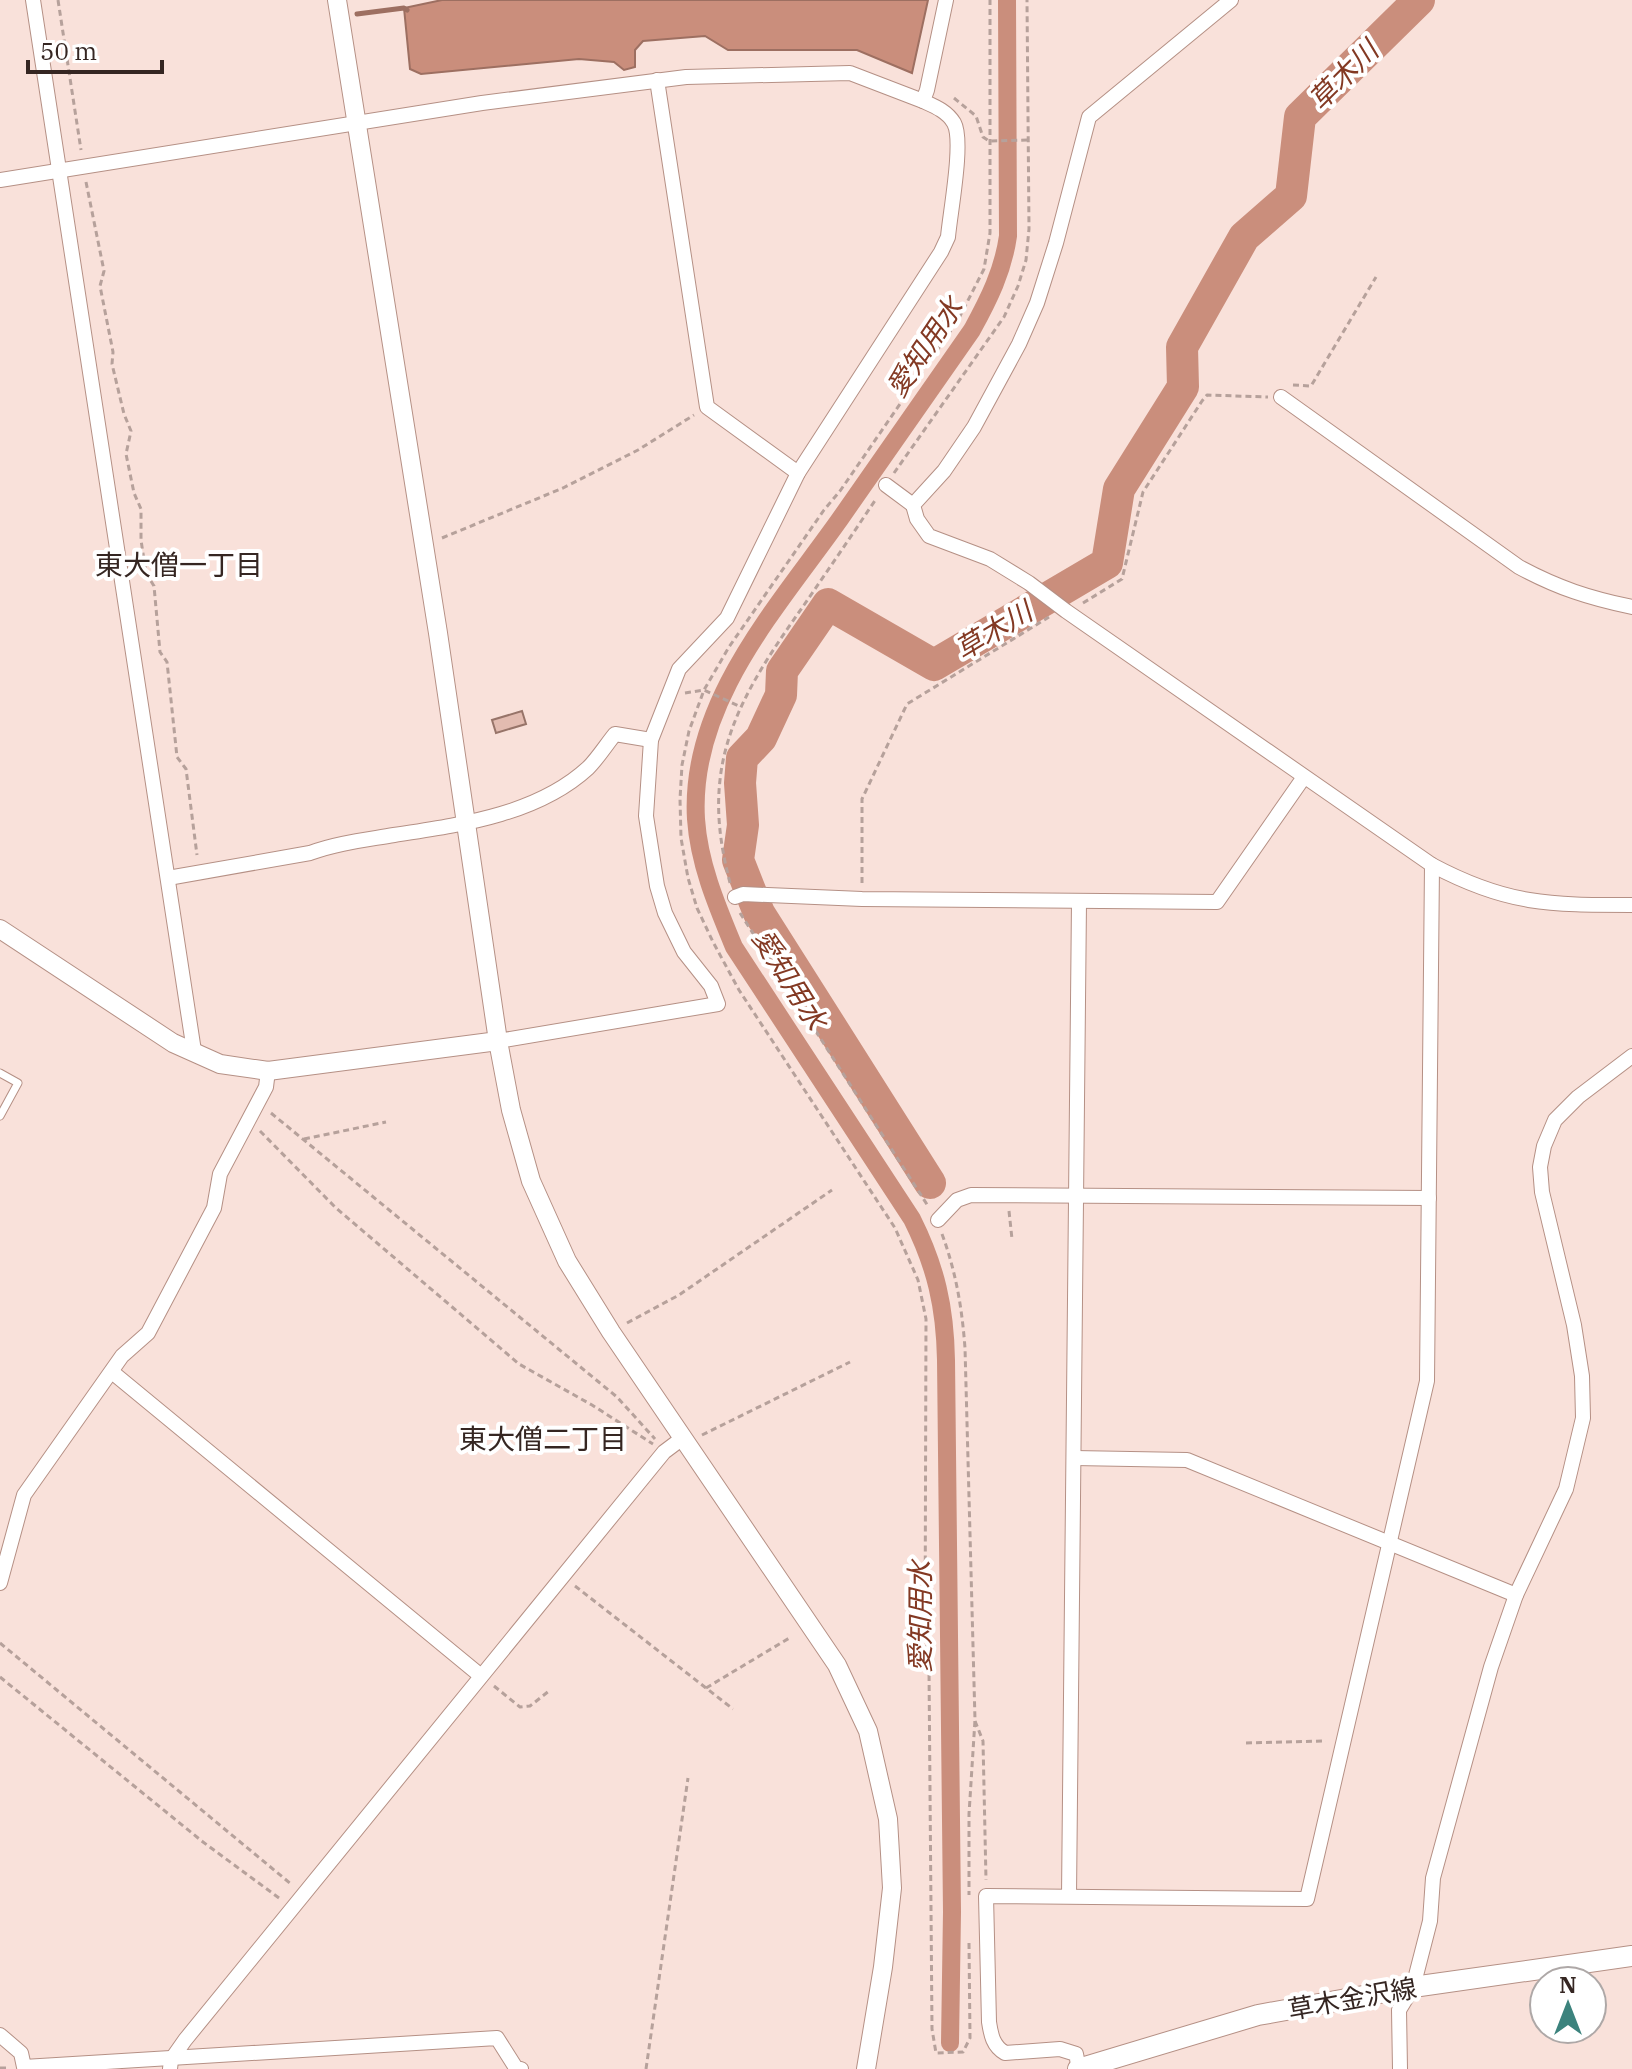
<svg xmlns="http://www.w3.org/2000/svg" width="1632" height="2069" font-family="'IBM Plex Serif','Noto Sans JP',serif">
  <rect width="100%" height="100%" fill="#f9e1da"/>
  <polygon fill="#ca8e7c" stroke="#9d6f61" stroke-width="2" points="442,0 928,0 912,73 857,50 728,50 705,36 643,41 635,50 635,67 624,70 614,62 579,59 421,74 410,69 404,8"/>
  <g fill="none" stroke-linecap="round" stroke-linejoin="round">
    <polyline stroke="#9d6f61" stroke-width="5" points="357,14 404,8 407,10"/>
    <path stroke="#ca8e7c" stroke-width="18" d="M950 2043 952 1912 946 1360C945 1307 936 1267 912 1219L734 947C717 906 699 864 696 819 689 703 777 608 840 519 884 456 928 393 972 330 989 299 1003 271 1008 236L1007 0"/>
    <polyline stroke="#ca8e7c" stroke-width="32" points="930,1183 759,913 738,860 743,825 740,783 742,758 761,738 781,695 782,671 828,604 934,665 1107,563 1119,489 1183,387 1182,347 1244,237 1291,196 1300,117 1419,0"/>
  </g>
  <polygon fill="#e2bbb0" stroke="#977469" stroke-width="2" points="522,711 526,724 496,733 492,720"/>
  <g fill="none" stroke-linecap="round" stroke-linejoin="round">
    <g stroke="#b59085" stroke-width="9">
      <polyline id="service" points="0,1073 18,1083 0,1116"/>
    </g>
    <g stroke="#b59085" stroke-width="16">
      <g id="minor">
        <polyline points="33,0 194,1051"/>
        <path d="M1231 0 1089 117 1056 243 1037 303 1019 344 974 427 944 471 913 505 917 519 929 536 990 559 1029 583 1066 611 1432 865C1507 905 1549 905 1632 905"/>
        <polyline points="657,80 707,407 798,473"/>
        <polyline points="0,180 482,103 686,77 850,73 923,101"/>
        <path d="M1281 397 1519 567C1558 588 1589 598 1632 607"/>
        <polyline points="886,485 913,505"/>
        <path d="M168 878 310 853C337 843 365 840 394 835 459 825 537 815 588 768 598 758 606 745 615 734L651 740"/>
        <polyline points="735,897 743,894 862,899 1217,902 1304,777"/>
        <path d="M498 1041 718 1004 711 986 684 952 665 913 657 886 646 816 651 740 679 669 727 618 798 473 941 252 948 237C950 213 964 141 954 123 947 111 934 106 923 101L927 90 946 0"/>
        <polyline points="938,1220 957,1200 971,1195 1429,1198"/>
        <polyline points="112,1372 481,1676"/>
        <polyline points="1074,1458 1187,1460 1516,1595"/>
        <polyline points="0,1583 24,1495 122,1356 148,1333 214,1208 220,1174 266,1087 268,1071"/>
        <polyline points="1069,1896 1079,902"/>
        <polyline points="0,2035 21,2053 24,2067 497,2038 516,2068 521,2069"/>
        <polyline points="170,2069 171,2060 185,2040 664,1452 684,1437"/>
        <path d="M1079 2069 1076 2054 1060 2049 1005 2053C993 2046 991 2035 989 2022L986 1896 1307 1899 1427 1381 1432 865"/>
        <polyline points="1400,2069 1399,2010 1413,1987 1430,1921 1433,1878 1491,1667 1516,1595 1566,1489 1583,1418 1582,1376 1574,1325 1542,1192 1540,1167 1544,1146 1555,1120 1578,1097 1632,1056"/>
      </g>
    </g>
    <g stroke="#b59085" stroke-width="20">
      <g id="tertiary">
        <polyline points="337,0 438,633 498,1041 511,1110 531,1181 567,1261 611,1332 837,1665 868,1731 888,1819 892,1888 883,1967 866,2069"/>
        <polyline points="0,929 173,1043 220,1064 268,1071 498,1041"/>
      </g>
    </g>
    <g stroke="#b59085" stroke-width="22">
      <polyline id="secondary" points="1078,2069 1258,2015 1413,1987 1632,1956"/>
    </g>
    <g stroke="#b6a19b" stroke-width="3" stroke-dasharray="6 4" stroke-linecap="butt">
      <polyline points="58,0 81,150"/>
      <polyline points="954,98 976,116 983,137 989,141 1027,140"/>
      <polyline points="86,182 104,271 100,286 113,352 112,364 124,414 131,431 126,454 134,493 141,509 141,540 146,573 154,586 160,652 167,662 177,757 186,769 197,855"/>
      <polyline points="1293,385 1311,386 1376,277"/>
      <polyline points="894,473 1004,317 1018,286 1026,260 1029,229 1027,0"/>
      <polyline points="442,538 563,488 638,450 694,415"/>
      <polyline points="1083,603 1122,579 1143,492 1202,401 1207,395 1268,397"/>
      <polyline points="685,693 704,690 741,707"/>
      <path d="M730 883C721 848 716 815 720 780 727 714 767 658 804 605 828 570 852 535 876 499"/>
      <polyline points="862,883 862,799 907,704 1049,617"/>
      <polyline points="740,913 928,1206"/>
      <polyline points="271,1113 617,1397 655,1439"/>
      <polyline points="260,1131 336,1208 519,1364 592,1405 653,1444"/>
      <polyline points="304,1139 386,1122"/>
      <polyline points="1009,1211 1012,1239"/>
      <path d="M942 1234C956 1272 962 1308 965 1348L975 1720 969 1814V1895"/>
      <polyline points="627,1323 679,1295 832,1190"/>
      <polyline points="702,1435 850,1362"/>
      <polyline points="575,1586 733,1709"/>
      <polyline points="0,1643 291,1884"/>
      <polyline points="0,1677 203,1842 279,1898"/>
      <polyline points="494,1686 520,1707 530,1706 549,1691"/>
      <polyline points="706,1688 791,1637"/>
      <polyline points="975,1721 983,1741 986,1880"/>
      <polyline points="1246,1743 1326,1741"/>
      <polyline points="969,1943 970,2038 963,2052 936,2053 932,2029 929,1669 925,1652 926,1319 918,1280 895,1228 739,990 713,942 697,908 688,878 681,838 680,799 682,765 689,731 704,690 729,647 824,510 840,491 958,320 984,269 990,233 990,0"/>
      <polyline points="0,2068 9,2068"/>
      <polyline points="646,2069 688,1778"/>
    </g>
    <use href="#service" stroke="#fff" stroke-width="7"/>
    <use href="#minor" stroke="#fff" stroke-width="14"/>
    <use href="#tertiary" stroke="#fff" stroke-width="18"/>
    <use href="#secondary" stroke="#fff" stroke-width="20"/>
  </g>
  <g text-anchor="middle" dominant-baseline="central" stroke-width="8" stroke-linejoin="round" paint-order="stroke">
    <g font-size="26" fill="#352622" stroke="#fff">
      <text transform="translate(1352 1998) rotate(-10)">草木金沢線</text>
    </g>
    <g font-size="28" font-style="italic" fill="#833923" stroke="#fff">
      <text transform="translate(1343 75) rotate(-45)">草木川</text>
      <text transform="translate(924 347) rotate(-56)">愛知用水</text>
      <text transform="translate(993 630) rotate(-31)">草木川</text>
      <text transform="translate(790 979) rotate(58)">愛知用水</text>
      <text transform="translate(919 1617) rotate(-90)">愛知用水</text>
    </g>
    <g font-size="28" fill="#352622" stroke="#fff">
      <text x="179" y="564">東大僧一丁目</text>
      <text x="543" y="1438">東大僧二丁目</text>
    </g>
  </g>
  <g transform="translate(1568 2005)"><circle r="38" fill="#ffffff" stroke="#aea8a7" stroke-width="2"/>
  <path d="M0-6L14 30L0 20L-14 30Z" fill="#3c837d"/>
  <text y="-12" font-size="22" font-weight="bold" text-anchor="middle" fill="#352622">N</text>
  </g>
  <path d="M28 60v12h134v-12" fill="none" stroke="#352622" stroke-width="4"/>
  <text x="40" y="60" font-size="24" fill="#352622" stroke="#ffffff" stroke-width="6" paint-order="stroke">50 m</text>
</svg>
